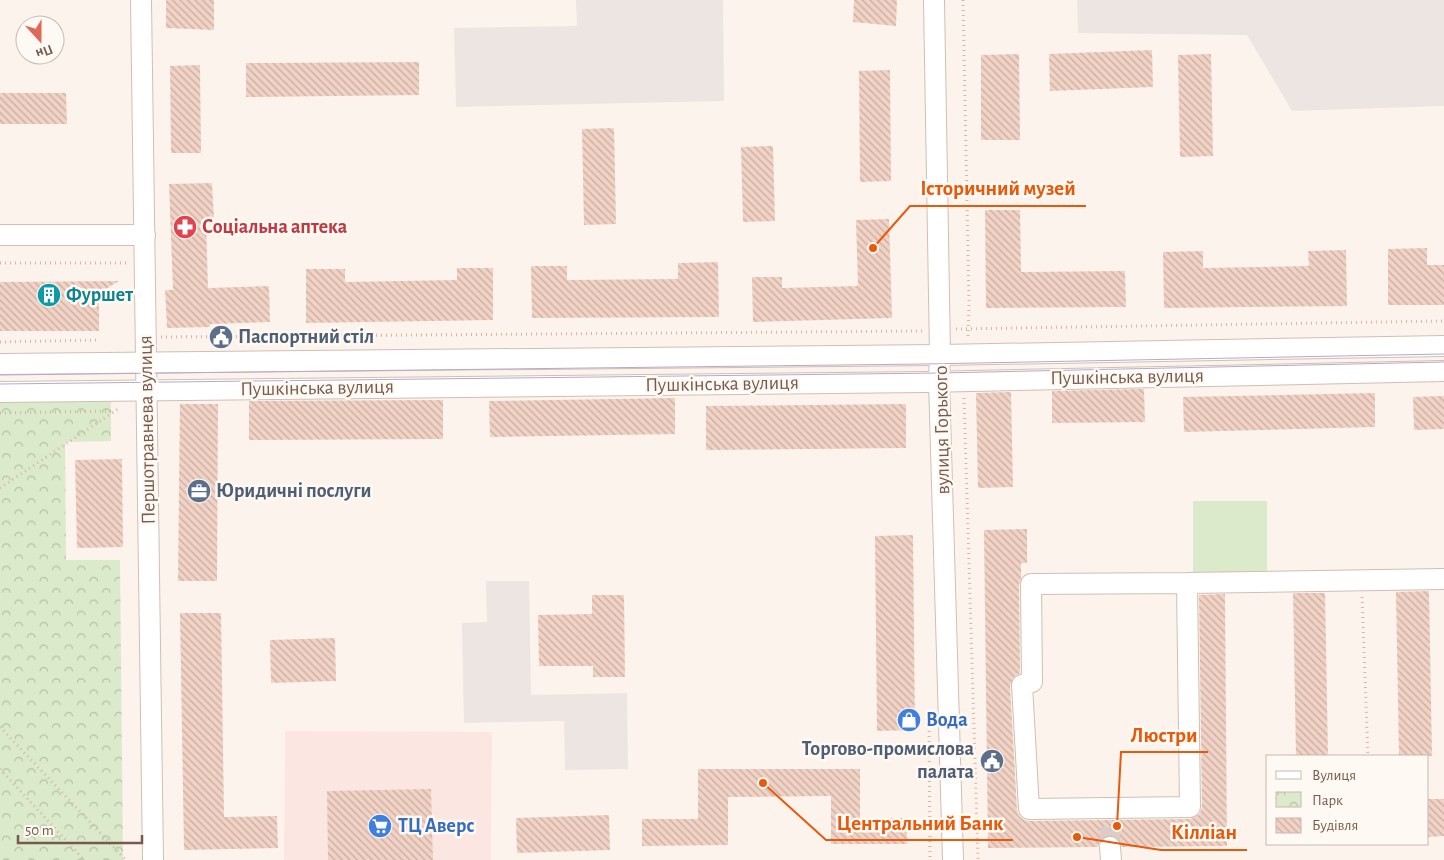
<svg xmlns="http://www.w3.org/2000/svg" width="1444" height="860" font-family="'Alegreya Sans',sans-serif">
  <defs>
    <pattern id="park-crowns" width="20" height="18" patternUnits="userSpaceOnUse" patternTransform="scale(1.25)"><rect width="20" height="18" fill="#daeaca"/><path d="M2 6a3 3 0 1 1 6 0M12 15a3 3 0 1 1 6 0" fill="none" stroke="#b6c1a6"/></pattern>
    <pattern id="building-back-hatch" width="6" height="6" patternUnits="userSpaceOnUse" patternTransform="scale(1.25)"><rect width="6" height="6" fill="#f1d2c5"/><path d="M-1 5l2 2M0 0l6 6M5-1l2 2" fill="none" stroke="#c8ada2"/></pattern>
  </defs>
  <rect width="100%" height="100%" fill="#fcf4ec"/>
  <polygon fill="#fce6e1" points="285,731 492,732 491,860 284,860"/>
  <g fill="#ece5e1">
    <polygon points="576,0 723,0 724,101 456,107 454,28 577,26"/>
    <polygon points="1077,0 1444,0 1444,106 1292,111 1247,35 1078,33"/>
    <polygon points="486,581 529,581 531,695 627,693 628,769 565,770 564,721 464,723 462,623 487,622"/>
  </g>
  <polygon fill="url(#park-crowns)" points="111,401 111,441 65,442 66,560 120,560 123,860 0,860 0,402"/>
  <rect fill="#daeaca" x="1193" y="501" width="74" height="71"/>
  <g fill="url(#building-back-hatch)">
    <polygon points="166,0 214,0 214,30 166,28"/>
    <polygon points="854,0 897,0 896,26 853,22"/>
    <polygon points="1152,50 1153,87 1050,91 1049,54"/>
    <polygon points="1019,54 1020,140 981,140 981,55"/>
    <polygon points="1211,54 1213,156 1180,157 1178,55"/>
    <polygon points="419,62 419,95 246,97 246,63"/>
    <polygon points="200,65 201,153 171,153 170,66"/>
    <polygon points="890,70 891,181 860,182 859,71"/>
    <polygon points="0,93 66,93 67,124 0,124"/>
    <polygon points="614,128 616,224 584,225 582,129"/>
    <polygon points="773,146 775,221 743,222 741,147"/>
    <polygon points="212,183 214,219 206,220 208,288 269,286 270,322 210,324 210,327 167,328 165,290 173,290 169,184"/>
    <polygon points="985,210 1020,210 1021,272 1125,271 1126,307 986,308"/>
    <polygon points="889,219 892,318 753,322 752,277 782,277 782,288 858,286 856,220"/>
    <polygon points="1427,248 1427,265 1444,265 1444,305 1388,305 1388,249"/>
    <polygon points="1346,250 1347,306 1164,308 1163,252 1203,251 1203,268 1309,266 1308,251"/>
    <polygon points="718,262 719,317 532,318 531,266 567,266 567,280 678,279 678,263"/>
    <polygon points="457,268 493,268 493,320 306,323 306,269 345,269 345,282 457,280"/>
    <polygon points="119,281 99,293 99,331 0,331 0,282"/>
    <polygon points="1144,389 1145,422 1052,423 1052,391"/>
    <polygon points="1011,392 1013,487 978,488 976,393"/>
    <polygon points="1375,393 1375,427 1184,432 1183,397"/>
    <polygon points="1444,396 1444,429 1414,430 1413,397"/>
    <polygon points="675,398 675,434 490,437 489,401"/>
    <polygon points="443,400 443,439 249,440 249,401"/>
    <polygon points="180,404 218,404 217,581 178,581"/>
    <polygon points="906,404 906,448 706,450 706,406"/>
    <polygon points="122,459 123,547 77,548 75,460"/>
    <polygon points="1027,529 1027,563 1021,563 1021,578 1019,584 1020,673 1014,677 1010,686 1017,810 1019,816 1024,820 1029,821 1190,819 1196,817 1200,813 1202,807 1199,595 1225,594 1227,846 1122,847 1119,840 1115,836 1110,835 1103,838 1100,841 1098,847 988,848 984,530"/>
    <polygon points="913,535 915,730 877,731 875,536"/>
    <polygon points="1429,591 1432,756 1399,756 1396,592"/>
    <polygon points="1293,593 1325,593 1328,756 1296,756"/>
    <polygon points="592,595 624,595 625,677 593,677 593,666 539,666 538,615 592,614"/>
    <polygon points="180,613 221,613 224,817 277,816 278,848 184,850"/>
    <polygon points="335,638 336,681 271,683 270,640"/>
    <polygon points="698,769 860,769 860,818 907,818 907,844 831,844 831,796 728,797 728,845 642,846 642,819 698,819"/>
    <polygon points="431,789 433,860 328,860 327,791"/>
    <polygon points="1428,799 1444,799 1444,836 1428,837"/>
    <polygon points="609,815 610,850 517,853 516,818"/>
  </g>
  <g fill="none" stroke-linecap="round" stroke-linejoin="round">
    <polyline stroke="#dbcdc5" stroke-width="20" stroke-dasharray="20 10" stroke-linecap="butt" points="1110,847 1110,813"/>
    <g stroke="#d1beb4" stroke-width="22">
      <g id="minor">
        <polyline points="141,0 153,860"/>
        <polyline points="934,0 940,355 939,381 953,860"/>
        <polyline points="0,235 145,235"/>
        <polyline points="0,364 940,355 1444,346"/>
        <polyline points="0,392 926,382 1444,371"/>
        <polyline points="1187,583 1031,584 1032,682 1022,685 1029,809 1190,807 1187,583 1444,579"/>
        <polyline points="1110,847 1111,860"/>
      </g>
    </g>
    <g stroke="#d6b5a7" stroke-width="3" stroke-dasharray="1 4" stroke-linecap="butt">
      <polyline points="963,0 969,303 968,337"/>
      <polyline points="0,263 127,263"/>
      <polyline points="956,329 1444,321"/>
      <polyline points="161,337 923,331"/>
      <polyline points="0,342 99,340"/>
      <polyline points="964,398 978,860"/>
      <polyline points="0,413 114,411"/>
      <polyline points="0,488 118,409"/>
      <polyline points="1362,597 1368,756"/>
      <polyline points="929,721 930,860"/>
      <polyline points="0,727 126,860"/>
      <polyline points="0,769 84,860"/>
    </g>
    <use href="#minor" stroke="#fff" stroke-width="20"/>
    <g stroke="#b6a9c7" stroke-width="1">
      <polyline points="0,375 925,364 1444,354"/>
      <polyline points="0,384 940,373 1444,362"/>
    </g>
  </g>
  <defs>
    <g id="pharmacy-disc" transform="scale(1.25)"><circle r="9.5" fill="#e0444e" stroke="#fef9f3"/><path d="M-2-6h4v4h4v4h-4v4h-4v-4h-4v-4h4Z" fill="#fff"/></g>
    <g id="building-disc" transform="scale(1.25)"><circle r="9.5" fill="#0f9aa8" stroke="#fef9f3"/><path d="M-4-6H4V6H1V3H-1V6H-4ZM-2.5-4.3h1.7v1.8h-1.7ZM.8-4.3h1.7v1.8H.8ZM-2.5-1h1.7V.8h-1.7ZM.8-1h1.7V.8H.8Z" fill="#fff"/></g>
    <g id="civic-disc" transform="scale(1.25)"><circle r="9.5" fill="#5c6f8a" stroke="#fef9f3"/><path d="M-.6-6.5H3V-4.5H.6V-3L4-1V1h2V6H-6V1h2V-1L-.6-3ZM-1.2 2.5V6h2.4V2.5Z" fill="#fff"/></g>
    <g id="office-disc" transform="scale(1.25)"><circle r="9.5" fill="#5c6f8a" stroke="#fef9f3"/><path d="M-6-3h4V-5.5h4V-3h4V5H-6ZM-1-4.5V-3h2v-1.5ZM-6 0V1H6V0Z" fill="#fff"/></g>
    <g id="shop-disc" transform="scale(1.25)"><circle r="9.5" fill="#3f7fe0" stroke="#fef9f3"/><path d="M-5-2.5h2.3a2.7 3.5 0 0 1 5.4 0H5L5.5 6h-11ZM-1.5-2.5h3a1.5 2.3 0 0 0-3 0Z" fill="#fff"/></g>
    <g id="supermarket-disc" transform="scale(1.25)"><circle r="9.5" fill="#3f7fe0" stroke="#fef9f3"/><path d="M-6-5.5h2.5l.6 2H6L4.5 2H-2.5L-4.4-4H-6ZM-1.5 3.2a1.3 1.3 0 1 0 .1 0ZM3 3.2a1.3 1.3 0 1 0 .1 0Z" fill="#fff"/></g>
  </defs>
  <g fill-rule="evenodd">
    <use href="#pharmacy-disc" x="185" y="227"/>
    <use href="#building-disc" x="49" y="295"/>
    <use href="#civic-disc" x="221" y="337"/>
    <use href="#office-disc" x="199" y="491"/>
    <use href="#shop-disc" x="909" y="720"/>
    <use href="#civic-disc" x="992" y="761"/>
    <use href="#supermarket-disc" x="380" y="826"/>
  </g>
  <g text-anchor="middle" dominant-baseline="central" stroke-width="5" stroke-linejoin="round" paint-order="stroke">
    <g font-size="20" font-weight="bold" fill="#be3a42" stroke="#fef9f3" text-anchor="start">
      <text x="202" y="227">Соціальна аптека</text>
    </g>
    <g font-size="20" font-weight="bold" fill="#0d838f" stroke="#fef9f3" text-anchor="start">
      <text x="66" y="295">Фуршет</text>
    </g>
    <g font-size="20" font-weight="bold" fill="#4e5e75" stroke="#fef9f3" text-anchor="start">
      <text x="238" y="337">Паспортний стіл</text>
      <text x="216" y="491">Юридичні послуги</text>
      <text x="974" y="749" text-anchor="end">Торгово-промислова<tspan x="974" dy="23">палата</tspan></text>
    </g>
    <g font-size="20" fill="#77594f" stroke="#fef9f3">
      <text transform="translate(1127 377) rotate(-1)">Пушкінська вулиця</text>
      <text transform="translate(722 384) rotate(-1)">Пушкінська вулиця</text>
      <text transform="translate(317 388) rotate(-1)">Пушкінська вулиця</text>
      <text transform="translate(147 430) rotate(-91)">Першотравнева вулиця</text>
      <text transform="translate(942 430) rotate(-91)">вулиця Горького</text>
    </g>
    <g font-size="20" font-weight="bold" fill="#366cbe" stroke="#fef9f3" text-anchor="start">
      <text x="926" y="720">Вода</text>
      <text x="398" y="826">ТЦ Аверс</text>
    </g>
  </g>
  <path fill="none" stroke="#e8590c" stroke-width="2" d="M873 248L910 206H1086M1117 826L1121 752H1208M763 783L826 840H1013M1077 837L1161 850H1247"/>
  <g fill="#e8590c" stroke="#fef9f3" stroke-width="2">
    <circle cx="873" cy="248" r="5"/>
    <circle cx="1117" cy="826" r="5"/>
    <circle cx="763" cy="783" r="5"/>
    <circle cx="1077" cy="837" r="5"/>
  </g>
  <g font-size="21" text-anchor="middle" font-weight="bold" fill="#e8590c" stroke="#fef9f3" stroke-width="5" stroke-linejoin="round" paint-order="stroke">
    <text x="998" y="195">Історичний музей</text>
    <text x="1164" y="742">Люстри</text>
    <text x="920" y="830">Центральний Банк</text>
    <text x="1204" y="839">Кілліан</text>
  </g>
  <rect x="1266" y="755" width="162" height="90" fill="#fef9f3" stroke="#c8b9b1"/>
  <rect x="1276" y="771" width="25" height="8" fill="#ffffff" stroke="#c8b9b1"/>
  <text x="1312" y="780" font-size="15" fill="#77594f">Вулиця</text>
  <rect x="1276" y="792" width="25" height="15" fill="url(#park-crowns)" stroke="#c8b9b1"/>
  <text x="1312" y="805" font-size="15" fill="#77594f">Парк</text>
  <rect x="1276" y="818" width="25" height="15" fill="url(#building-back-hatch)" stroke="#c8b9b1"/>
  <text x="1312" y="830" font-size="15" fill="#77594f">Будівля</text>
  <g transform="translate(40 40) rotate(159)"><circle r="24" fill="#fef9f3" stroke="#c8b9b1"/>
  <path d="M0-4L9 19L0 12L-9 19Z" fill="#e06858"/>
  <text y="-8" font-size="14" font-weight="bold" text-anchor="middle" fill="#77594f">Пн</text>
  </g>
  <path d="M18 835v8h124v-8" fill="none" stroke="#77594f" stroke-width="2.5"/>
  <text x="25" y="835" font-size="15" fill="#77594f" stroke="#fef9f3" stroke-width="4" paint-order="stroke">50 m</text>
</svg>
